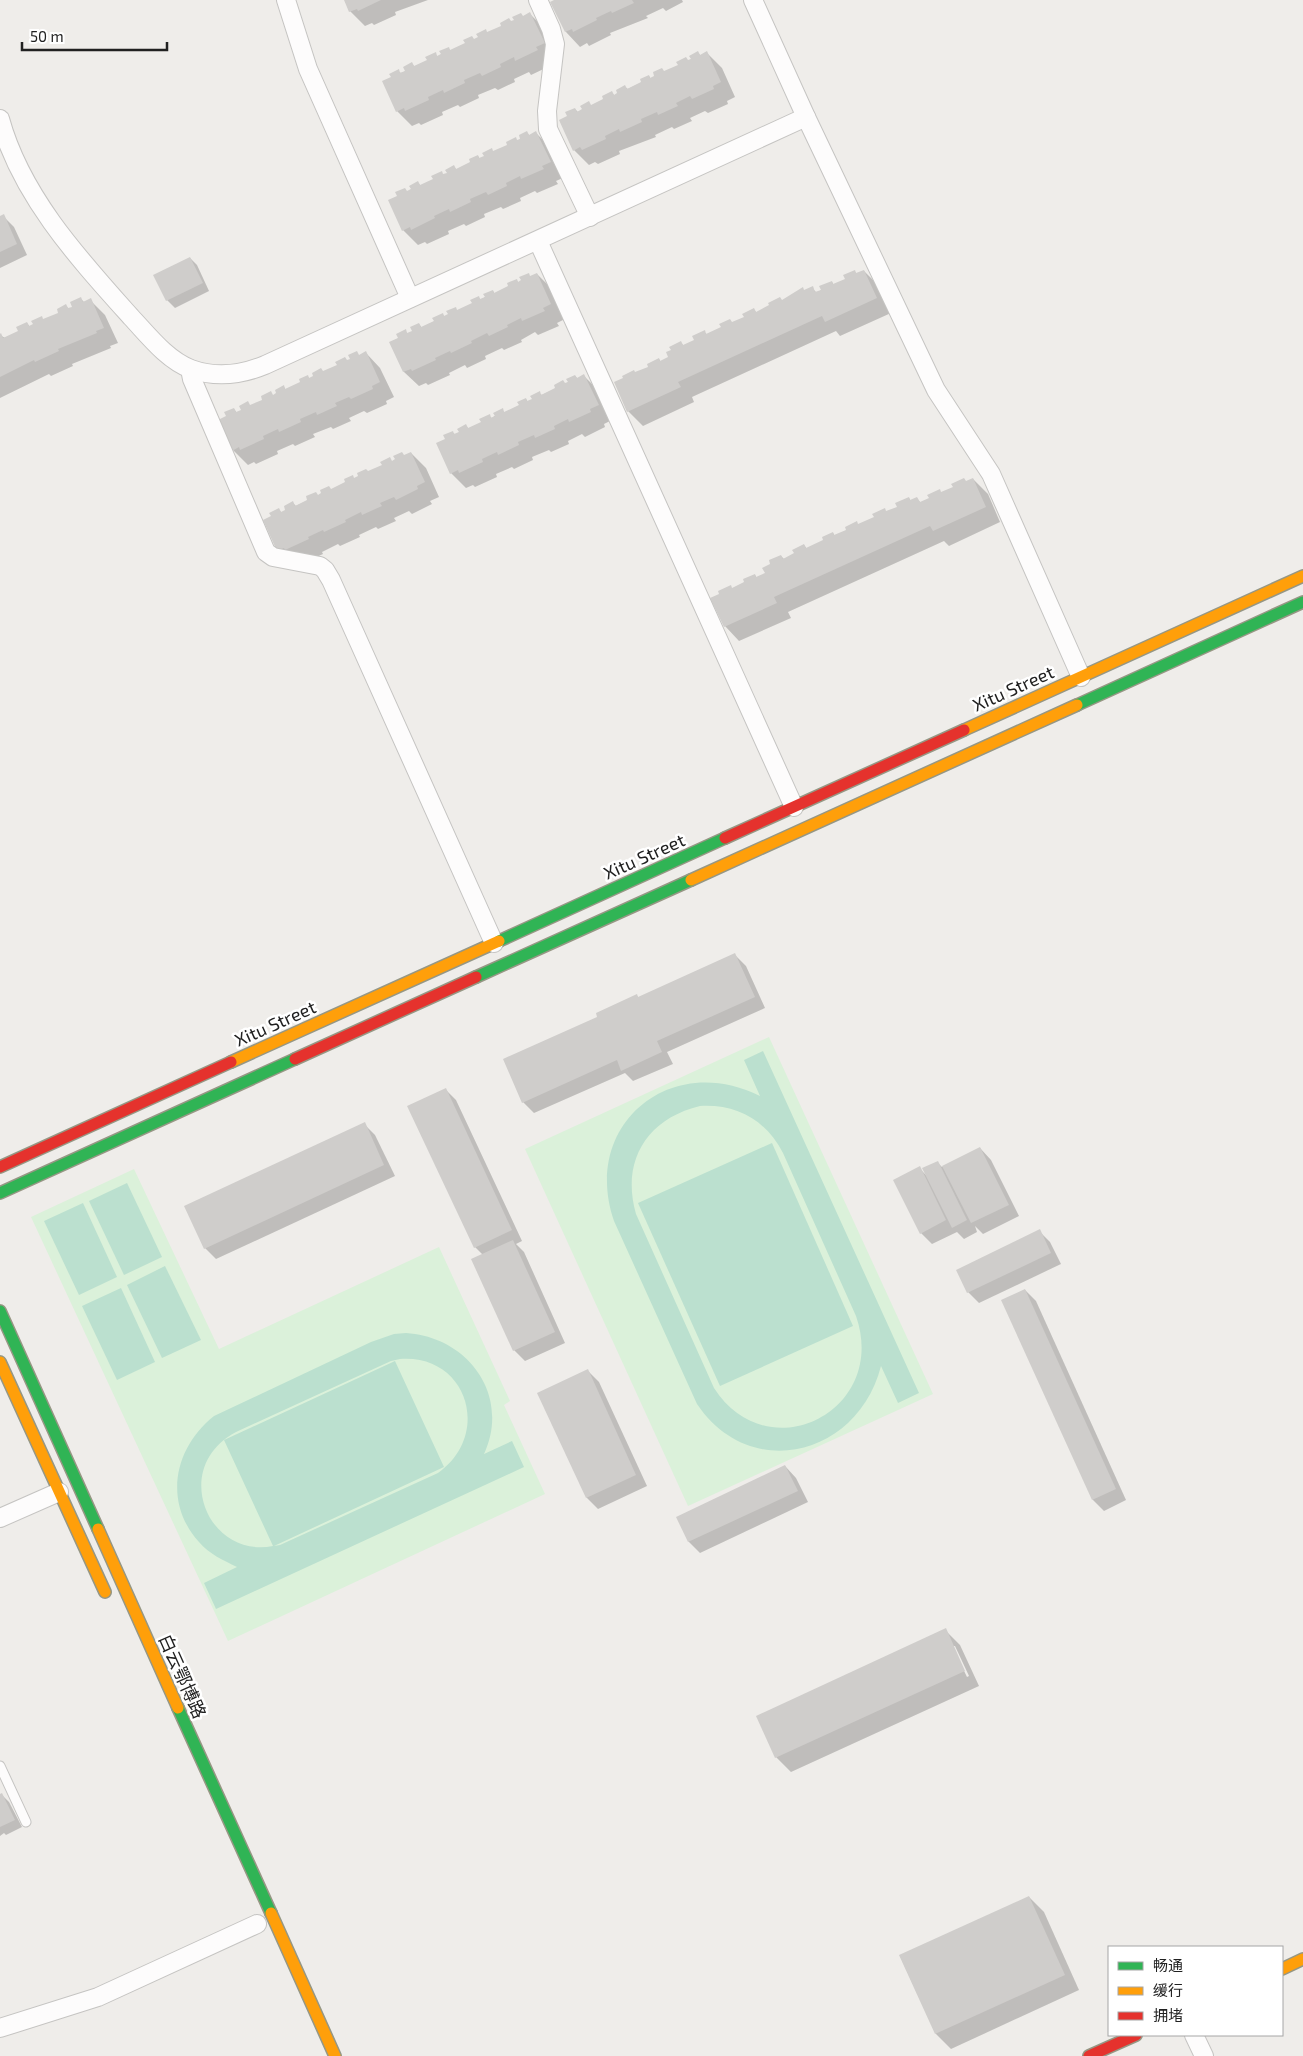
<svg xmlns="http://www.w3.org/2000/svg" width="1303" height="2056" font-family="'Exo 2','Noto Sans SC',sans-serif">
  <rect width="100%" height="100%" fill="#efedea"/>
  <g fill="#dbf1da">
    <polygon points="769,1037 933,1394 688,1506 525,1149"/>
    <polygon points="134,1169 219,1349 439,1247 510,1401 504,1405 545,1494 228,1641 31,1217"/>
  </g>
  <g fill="#bbe0cf" fill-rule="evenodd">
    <path d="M763 1051 919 1393 898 1403 881 1366C858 1456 750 1483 697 1404L614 1221C581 1125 670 1051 760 1096L744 1060ZM700 1106C737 1104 766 1120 783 1153L856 1316C889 1411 768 1472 714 1388L636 1214C621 1162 646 1119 700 1106Z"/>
    <polygon points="772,1143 853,1326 720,1386 638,1203"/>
    <polygon points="127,1183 162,1257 124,1275 89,1201"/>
    <polygon points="83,1203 117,1277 79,1295 44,1221"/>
    <polygon points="165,1266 201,1340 162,1358 127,1285"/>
    <polygon points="121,1288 155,1362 117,1380 82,1306"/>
    <path d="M406 1333C468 1337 511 1395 484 1454L512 1441 524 1467 216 1609 204 1583 237 1567C223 1560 209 1554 199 1542 163 1502 174 1448 214 1416L371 1342 394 1334ZM400 1359C468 1354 492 1435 438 1473L280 1545 274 1546 444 1467 395 1361 224 1440 273 1546C207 1559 170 1467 236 1432L391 1361Z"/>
  </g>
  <g fill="#0003" fill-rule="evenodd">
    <polygon points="345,0 428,0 395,12 396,15 374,25 372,23 365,26 350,11"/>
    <polygon points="557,0 682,0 683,2 666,11 663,8 646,16 648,18 610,33 611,35 589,46 587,43 580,47 566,32"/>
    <polygon points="530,14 545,29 552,65 531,75 529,72 514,79 515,82 498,90 495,88 478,95 479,98 460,107 458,105 442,112 443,115 421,125 419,123 412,126 397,111 392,78 398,71 401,73 406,71 412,64 415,67 428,61 435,54 438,57 448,48 451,51"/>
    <polygon points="698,53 701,56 707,53 722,68 735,97 727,101 728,104 708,113 705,111 690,118 692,121 674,129 672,127 655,135 656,137 619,151 620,154 598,164 595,162 589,165 574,150 569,117 575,109 578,112 605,100 612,93 615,96 625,87 628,89 643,82 649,76 651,79 689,61"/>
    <polygon points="527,133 530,136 536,133 551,148 565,177 556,181 558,184 537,193 535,191 520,198 521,201 503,209 501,207 484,214 485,217 466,226 464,224 448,231 449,234 427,244 425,242 418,245 403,230 408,192 418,183 421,186 448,174 454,167 457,170 472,162 478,156 480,159 518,141"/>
    <polygon points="3,216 14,227 27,255 0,268 0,217"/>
    <polygon points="190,258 197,265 209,291 175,308 167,300 155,275"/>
    <polygon points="854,271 857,274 864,271 879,286 891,313 840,336 836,331 692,397 694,402 643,426 628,411 636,373 650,367 659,359 661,362 670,358 681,343 684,346 696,340 704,332 708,335 745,318 754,310 757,313 812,288 817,293 832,282 834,285 847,279"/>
    <polygon points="537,274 552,289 565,319 557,323 559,326 538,335 535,332 521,340 522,342 504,350 502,348 485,356 486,359 467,368 465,365 449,373 450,375 428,385 426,383 419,386 404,372 391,342 399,338 405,331 408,334 414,331 419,324 422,328 435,321 442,314 445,317 473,304 479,298 481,300 493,291 495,294 510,287 516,280 519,283"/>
    <polygon points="80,298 84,302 90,300 105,315 118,343 110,346 111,348 72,364 73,366 51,376 49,374 0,398 0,335 5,338 20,332 27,323 30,327 60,313 66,306 69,309 74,307"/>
    <polygon points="366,353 380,368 394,397 386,401 387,404 367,413 364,411 349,418 351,421 333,429 331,427 313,434 315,437 295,446 293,444 277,451 278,454 256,464 254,462 248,465 233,450 228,417 234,409 237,413 274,396 284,387 286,390 302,383 307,376 310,379"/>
    <polygon points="575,376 578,379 584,376 599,391 612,420 604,424 605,427 585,437 582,434 568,441 569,444 551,452 549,450 532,457 533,460 514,469 512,467 496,474 497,477 475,487 473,485 466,488 451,473 446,440 452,432 456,435 466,426 469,429 482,423 489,416 492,418 502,410 505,413 520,405 526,399 528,402 533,400 539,393 542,395 566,384"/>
    <polygon points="411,453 426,468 439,497 430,501 432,504 412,514 409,511 394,518 396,521 378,529 376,527 359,535 360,537 340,546 338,544 322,552 323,554 301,564 278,550 279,510 282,513 287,510 293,503 296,506"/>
    <polygon points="973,479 988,494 1000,522 949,546 944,541 788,612 791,618 739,641 725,626 732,589 746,583 755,575 757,578 766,574 781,556 784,559 796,554 804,545 807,549 825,541 833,533 835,536 899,507 909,498 911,501 917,499 921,503"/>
    <polygon points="735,955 746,966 765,1008 667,1052 673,1064 633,1081 625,1073 534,1113 523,1102 599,1017 637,996 639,998"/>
    <polygon points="445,1089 456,1100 522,1241 516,1244 524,1252 565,1343 525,1361 514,1350 483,1255 475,1247"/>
    <polygon points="364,1124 375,1135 395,1176 216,1259 205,1248"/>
    <polygon points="980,1148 991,1160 1019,1216 983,1234 975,1226 977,1232 964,1239 957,1232 932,1244 921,1233 919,1168 926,1175 937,1162 942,1167"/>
    <polygon points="1039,1231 1050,1242 1061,1264 979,1303 968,1292"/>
    <polygon points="1025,1290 1036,1301 1126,1500 1104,1511 1093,1500 1003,1300"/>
    <polygon points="588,1371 599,1382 647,1486 598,1509 587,1498 539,1393"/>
    <polygon points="785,1466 796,1478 808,1502 700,1553 689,1542 678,1517"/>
    <path d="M945 1630 960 1645 979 1686 791 1772 776 1757ZM952 1646H955L969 1676 967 1677Z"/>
    <polygon points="2,1795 9,1802 22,1827 6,1835 4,1833 0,1836 0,1796"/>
    <polygon points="1029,1897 1044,1912 1079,1990 951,2049 936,2034 900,1956"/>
  </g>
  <g fill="#cfcdcb">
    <polygon points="344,0 381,0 358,11 357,9 349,12"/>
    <polygon points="554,0 632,0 634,3 612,13 611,11 596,18 597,20 573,32 572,29 565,32 550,2"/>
    <polygon points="530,12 545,43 536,47 538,50 515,61 514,57 500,64 501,67 482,76 480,73 464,80 465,83 444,93 443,90 428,97 429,100 405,111 404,108 396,112 382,81 391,77 389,74 399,69 400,73 405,71 403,67 412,62 414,66 427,60 425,57 436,52 437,56 441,54 439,51 449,47 450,50 465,43 463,40 472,36 474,39 478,37 476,34 486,29 487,32 501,26 500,23 509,18 511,21 514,20 512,17 521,13 523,16"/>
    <polygon points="698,51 700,55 707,51 721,82 713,86 714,89 692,99 690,96 676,103 678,106 658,115 657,112 641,119 642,122 620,132 619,129 605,136 606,139 582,150 580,147 573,151 559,120 567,116 565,112 575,108 577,112 582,109 580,106 589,101 591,105 603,99 602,96 612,91 614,95 617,93 616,90 625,85 627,89 641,82 640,79 649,75 650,78 654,76 653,72 662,68 664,71 678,65 676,62 686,57 688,60 691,59 689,56"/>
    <polygon points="527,131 529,135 536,131 551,162 542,166 544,169 521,179 520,176 506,183 507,186 488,195 486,192 470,199 471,202 450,212 449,209 434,216 435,218 411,230 410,227 402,231 388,200 397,196 395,192 405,188 407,191 411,189 409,186 418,181 420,185 433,179 431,176 442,171 443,174 447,173 445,170 454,165 456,169 470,162 469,159 478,155 479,158 484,156 482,153 492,148 493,151 507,145 506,142 516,137 517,140 520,139 519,135"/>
    <polygon points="4,214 17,244 0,252 0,216"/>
    <polygon points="190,257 203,283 166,301 153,275"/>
    <polygon points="855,270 856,273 864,270 877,298 825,322 822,316 678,382 681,387 627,412 614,382 623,378 622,376 634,370 635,372 648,367 647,364 659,358 660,361 668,357 666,352 671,350 669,347 681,341 683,345 694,340 692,336 705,330 706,334 721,327 719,324 730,319 732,322 744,317 742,314 754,308 756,312 769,305 768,303 780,297 782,300 803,287 804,290 813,286 815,292 821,290 819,286 832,281 833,284 845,279 843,275"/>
    <polygon points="529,273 530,276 537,273 551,304 543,308 545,311 522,321 521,318 507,325 508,327 489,336 487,333 471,341 472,343 451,353 450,351 435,358 436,360 412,371 411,369 403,372 389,342 398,338 396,334 406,329 407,333 412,331 410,327 419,323 421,327 434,321 432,318 443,313 444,316 448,314 446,311 456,307 457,310 472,303 470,300 479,296 480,299 485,297 483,294 493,290 494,293 508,286 507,283 517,279 518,282 521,280 519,277"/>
    <polygon points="81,297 83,302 91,298 104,328 96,331 97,333 58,349 59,351 35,362 34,360 0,377 0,334 1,333 3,338 18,331 16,327 27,322 29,326 33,324 31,321 42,316 43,319 58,313 57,309 66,304 68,308 72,307 70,302"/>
    <polygon points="357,351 359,355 366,351 380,382 372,386 373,389 351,399 349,397 335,403 337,406 317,415 316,412 300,419 301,422 279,432 278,429 263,436 264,439 240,450 239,447 232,451 218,420 226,416 224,412 234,408 236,412 241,410 239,406 248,401 250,405 262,400 261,396 271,391 273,395 276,393 275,390 284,385 285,389 300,382 299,379 308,375 309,378 313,376 312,373 321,368 323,371 337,365 335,362 345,357 347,360 350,359 348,355"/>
    <polygon points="584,374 599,405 590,409 591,412 569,422 568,419 554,426 555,429 535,438 534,435 518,442 519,445 498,455 497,452 482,459 483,462 459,473 458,470 450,474 436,443 445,439 443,435 453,431 454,434 459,432 457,429 466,424 468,428 481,422 479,419 490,414 491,418 495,416 493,413 503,408 504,412 519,405 517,402 526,398 527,401 532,399 530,396 540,391 541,395 555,388 554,385 563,380 565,383 568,382 566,379 575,375 577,378"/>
    <polygon points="402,452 404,455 411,452 425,482 417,486 418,489 396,500 394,497 380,503 382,506 362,515 361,512 345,520 346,522 324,532 323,530 308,537 309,539 285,550 284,548 277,551 263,520 271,516 269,513 279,508 281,512 285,510 284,506 293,501 295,506 307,500 306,496 316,492 318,495 321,493 320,490 329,486 331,489 345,482 344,479 353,475 354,478 358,476 357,473 366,469 368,471 382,465 380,462 390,457 392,461 395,459 393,456"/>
    <polygon points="964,478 966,481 973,478 986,507 933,531 930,526 774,597 777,603 724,627 710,598 719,594 718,591 731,585 732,588 744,582 743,579 755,574 756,577 765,573 762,568 770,564 769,560 781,555 783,559 794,553 792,550 804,544 806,548 823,540 822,537 833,532 834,535 846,530 845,527 857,521 858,524 874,517 872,514 885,508 886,511 897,507 895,503 909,497 910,500 917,497 920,502 929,498 927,495 940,489 941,492 953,487 951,484"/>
    <polygon points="735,953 755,997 657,1041 662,1052 621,1071 617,1060 522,1103 503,1059 597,1017 596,1013 637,994 638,997"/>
    <polygon points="446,1088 512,1230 474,1248 407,1106"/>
    <polygon points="365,1122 384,1165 204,1249 184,1206"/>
    <polygon points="980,1147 1009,1205 971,1223 942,1166"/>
    <polygon points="938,1161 967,1220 952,1228 922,1168"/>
    <polygon points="920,1166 946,1220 920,1234 893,1180"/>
    <polygon points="1040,1229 1051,1253 967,1293 956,1270"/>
    <polygon points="513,1240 555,1332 513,1351 471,1259"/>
    <polygon points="1025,1289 1116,1489 1092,1500 1001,1300"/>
    <polygon points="588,1369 636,1475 586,1498 537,1393"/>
    <polygon points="785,1465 798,1491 688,1542 676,1517"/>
    <polygon points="946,1628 965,1671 775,1758 756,1716"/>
    <polygon points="2,1793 15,1820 0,1827 0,1794"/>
    <polygon points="1029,1896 1065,1975 935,2034 899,1955"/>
  </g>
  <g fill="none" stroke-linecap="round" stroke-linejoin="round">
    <g stroke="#c5c4c2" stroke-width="11">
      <polyline id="lane" points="0,1766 26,1822"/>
    </g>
    <g stroke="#c5c4c2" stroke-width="20">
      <g id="street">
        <polyline points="286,0 308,69 410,298"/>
        <polyline points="538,0 551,29 555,44 547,111 548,129 590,217"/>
        <polyline points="753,0 806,117 936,390 991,474 1081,677"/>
        <path d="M0 119C21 196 79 259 131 317 148 335 167 360 191 369 216 378 241 375 265 365L806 117"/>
        <polyline points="538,241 794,807"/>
        <polyline points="190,369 192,379 266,552 273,557 320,566 325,570 331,580 494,943"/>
        <polyline points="0,1518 59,1492"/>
        <polyline points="0,2028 98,1997 257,1924"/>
        <polyline points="1194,2035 1204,2056"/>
      </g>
    </g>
    <g stroke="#969784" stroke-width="14">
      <g id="fast">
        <polyline points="1077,705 1303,602"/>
        <polyline points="499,941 725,838"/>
        <polyline points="476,977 691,880"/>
        <polyline points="0,1193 295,1059"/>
        <polyline points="0,1311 98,1529"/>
        <polyline points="178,1708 271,1913"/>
      </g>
    </g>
    <g stroke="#969784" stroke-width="14">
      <g id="slow">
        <polyline points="964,730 1303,576"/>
        <polyline points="691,880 1077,705"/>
        <polyline points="231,1062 499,941"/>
        <polyline points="0,1362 105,1592"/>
        <polyline points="98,1529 178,1708"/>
        <polyline points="271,1913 335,2056"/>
        <polyline points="1282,1969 1303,1959"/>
      </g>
    </g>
    <g stroke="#969784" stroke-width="14">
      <g id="jam">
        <polyline points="725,838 964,730"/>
        <polyline points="295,1059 476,977"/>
        <polyline points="0,1167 231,1062"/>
        <polyline points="1089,2056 1136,2035"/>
      </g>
    </g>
    <use href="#lane" stroke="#fdfcfc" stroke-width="9"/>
    <use href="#street" stroke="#fdfcfc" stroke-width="18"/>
    <use href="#fast" stroke="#30b455" stroke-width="11"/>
    <use href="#slow" stroke="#ff9f0a" stroke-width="11"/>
    <use href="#jam" stroke="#e5322d" stroke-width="11"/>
  </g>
  <g text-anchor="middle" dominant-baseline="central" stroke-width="5" stroke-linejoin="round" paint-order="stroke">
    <g font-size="18" fill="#212121" stroke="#fff">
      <text transform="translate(1013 688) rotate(-24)">Xitu Street</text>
      <text transform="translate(644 856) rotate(-24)">Xitu Street</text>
      <text transform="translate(275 1023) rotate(-24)">Xitu Street</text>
      <text transform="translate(183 1676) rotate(66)">白云鄂博路</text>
    </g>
  </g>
  <rect x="1108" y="1946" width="175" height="90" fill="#ffffff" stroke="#a6a6a6"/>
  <rect x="1118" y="1962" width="25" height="8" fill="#30b455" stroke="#a6a6a6"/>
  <text x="1153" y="1971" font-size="15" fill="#212121">畅通</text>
  <rect x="1118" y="1987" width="25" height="8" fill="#ff9f0a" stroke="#a6a6a6"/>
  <text x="1153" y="1996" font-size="15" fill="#212121">缓行</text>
  <rect x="1118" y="2012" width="25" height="8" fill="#e5322d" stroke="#a6a6a6"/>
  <text x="1153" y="2021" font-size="15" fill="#212121">拥堵</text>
  <path d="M22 42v8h145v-8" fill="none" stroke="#212121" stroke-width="2.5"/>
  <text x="30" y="42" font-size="15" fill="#212121" stroke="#ffffff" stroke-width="4" paint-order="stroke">50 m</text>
</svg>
